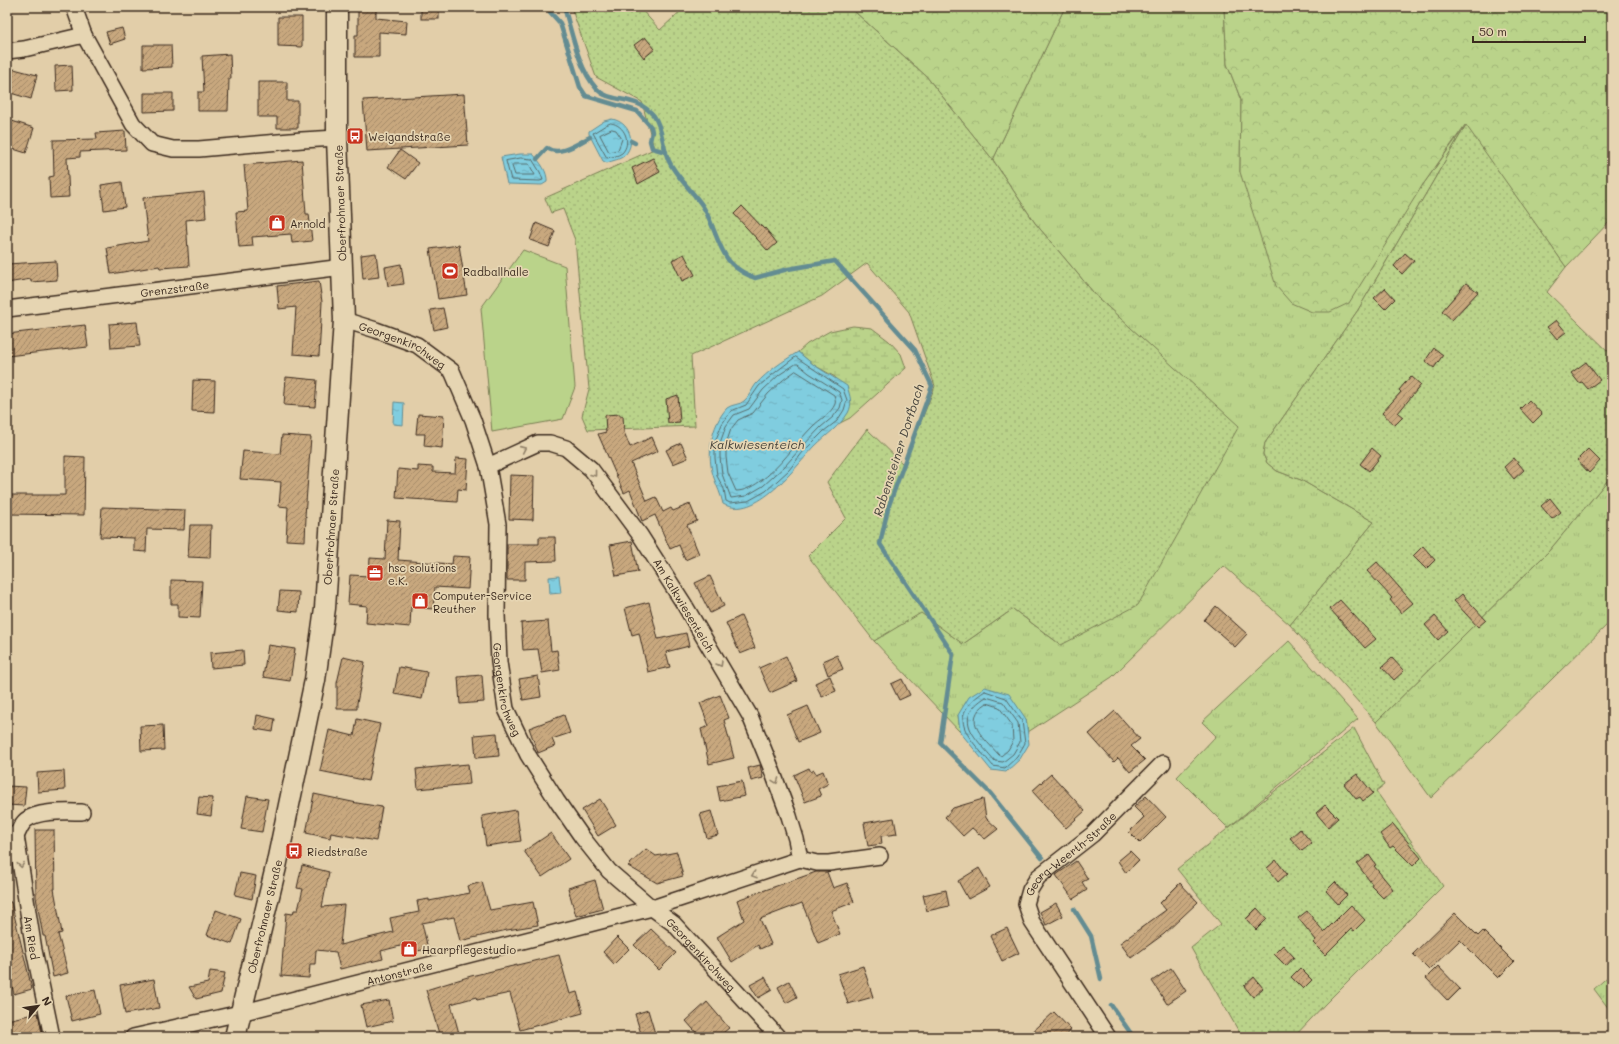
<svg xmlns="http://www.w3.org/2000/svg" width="1619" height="1044" font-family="Mali,sans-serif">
  <defs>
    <pattern id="grass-tufts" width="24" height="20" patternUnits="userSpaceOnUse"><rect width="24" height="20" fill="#bad38a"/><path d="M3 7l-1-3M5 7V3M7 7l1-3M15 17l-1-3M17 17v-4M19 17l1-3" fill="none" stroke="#a1b577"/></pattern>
    <pattern id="forest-crowns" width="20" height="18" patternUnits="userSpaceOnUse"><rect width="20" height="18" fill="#bad38a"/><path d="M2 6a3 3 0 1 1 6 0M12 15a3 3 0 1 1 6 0" fill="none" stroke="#a1b577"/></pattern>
    <pattern id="wetland-marsh" width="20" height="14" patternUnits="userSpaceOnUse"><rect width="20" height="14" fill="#bad38a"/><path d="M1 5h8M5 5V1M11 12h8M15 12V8" fill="none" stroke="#a1b577"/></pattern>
    <pattern id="garden-dots" width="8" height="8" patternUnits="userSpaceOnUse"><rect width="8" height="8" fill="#bad38a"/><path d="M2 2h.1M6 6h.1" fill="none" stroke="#a1b577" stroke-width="1.8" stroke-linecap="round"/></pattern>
    <pattern id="water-ripples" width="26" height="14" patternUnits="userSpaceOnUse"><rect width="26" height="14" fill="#80cddf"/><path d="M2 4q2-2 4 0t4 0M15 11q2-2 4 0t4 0" fill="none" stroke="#70b0bf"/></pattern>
    <pattern id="building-hatch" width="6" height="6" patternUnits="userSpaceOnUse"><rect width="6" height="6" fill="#c8a87e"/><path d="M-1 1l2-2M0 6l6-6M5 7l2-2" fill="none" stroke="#a48967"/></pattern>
  </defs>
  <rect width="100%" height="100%" fill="#e2cea9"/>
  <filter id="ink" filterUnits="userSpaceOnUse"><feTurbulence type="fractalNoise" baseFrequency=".025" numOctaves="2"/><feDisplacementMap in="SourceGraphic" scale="8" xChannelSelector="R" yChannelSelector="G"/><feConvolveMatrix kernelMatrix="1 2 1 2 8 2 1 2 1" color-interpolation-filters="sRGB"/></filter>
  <g filter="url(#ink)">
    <g fill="url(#grass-tufts)" stroke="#7a7e54">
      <polygon points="1065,7 1224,7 1227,64 1241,100 1240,172 1422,186 1466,125 1358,310 1265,443 1263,454 1267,463 1277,471 1301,480 1374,522 1290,625 1224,566 1112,677 1028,732 1026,719 958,715 960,732 874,641 921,612 963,644 1013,609 1061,645 1238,426 1098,298 1035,223 993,160"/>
      <polygon points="1612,475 1612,620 1431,798 1376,722 1548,552"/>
      <polygon points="1289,641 1358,719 1228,828 1177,777 1216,736 1202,722"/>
      <polygon points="1612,973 1612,1013 1594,989"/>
    </g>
    <g fill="url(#forest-crowns)" stroke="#7a7e54">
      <polygon points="848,7 1065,7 993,160 926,76 856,13"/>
      <polygon points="1224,7 1612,7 1612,219 1566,267 1465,125 1422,186 1349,303 1330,312 1312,312 1291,303 1276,286 1240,172 1241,100 1227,64"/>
    </g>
    <polygon fill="url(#wetland-marsh)" stroke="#7a7e54" points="853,326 872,328 889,341 901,354 906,368 850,418 840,423 848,412 835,377 814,365 798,352 807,344 830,331"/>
    <polygon fill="#bad38a" stroke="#7a7e54" points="523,250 565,266 575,387 563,419 492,432 481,308"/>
    <g fill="url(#garden-dots)" stroke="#7a7e54">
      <polygon points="571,7 639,7 660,30 685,7 848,7 856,13 926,76 993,160 1035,223 1098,298 1239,426 1138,605 1061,645 1013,609 963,644 921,613 874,641 808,556 846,518 827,482 867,429 904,465 935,386 909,312 867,263 822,296 691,356 695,426 588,430 582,416 589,389 575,240 563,209 551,213 545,198 654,149 642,102 596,77"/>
      <polygon points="1466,125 1566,267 1547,292 1612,355 1612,475 1548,552 1376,722 1290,625 1374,522 1301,480 1277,471 1267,463 1263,454 1265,443 1358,310"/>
      <polygon points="1354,728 1384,785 1376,791 1443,886 1325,1004 1294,1037 1242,1037 1191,948 1221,924 1177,869"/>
    </g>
    <g fill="url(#water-ripples)" stroke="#648c92">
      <path d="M612 119C629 122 637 142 625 155 620 160 613 160 607 163L603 161 589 134V131L604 121Z"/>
      <path d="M520 154H533C540 162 548 172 547 182L542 185 507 184 501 157Z"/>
      <path d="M798 352 814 365 847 386C850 396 853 404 848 413 840 426 826 435 815 446 796 466 756 522 723 504 721 494 717 487 714 478 706 456 711 425 727 408 732 404 740 405 744 401 749 397 752 389 756 384 768 371 783 361 798 352Z"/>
      <polygon points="394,402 404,403 403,425 393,424"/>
      <polygon points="559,576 561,593 550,594 549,577"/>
      <polygon points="985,687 1009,694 1026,719 1029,744 1020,759 1006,772 991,770 960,732 958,715 969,697"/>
    </g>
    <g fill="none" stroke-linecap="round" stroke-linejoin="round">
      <g stroke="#576b6b" stroke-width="1">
        <path d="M611 123C625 125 632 143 622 153 618 156 612 157 607 158L593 133 606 125Z"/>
        <polygon points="612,129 616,130 622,139 618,150 609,152 600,135"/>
        <polygon points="521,158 532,159 540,172 543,180 540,181 511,180 506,161"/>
        <polygon points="514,164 529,164 535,175 515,175 512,166"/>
        <polygon points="796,357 843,389 847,400 844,410 837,421 824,431 803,452 789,470 766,491 748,501 730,503 726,501 724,489 717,476 715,458 715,442 722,424 731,411 746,405 759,386 777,371"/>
        <polygon points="796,364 798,364 809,373 839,392 842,400 840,408 833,417 821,427 800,449 785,466 763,486 746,496 731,498 722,474 720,457 720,443 726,426 734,415 749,409 763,390 779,375"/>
        <path d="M796 371 834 395C835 399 836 401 835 404 831 414 820 419 813 426 795 444 780 468 759 482 752 487 744 491 736 491L728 473 726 457V444L731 429 738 420 753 413 768 394 783 380Z"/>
        <path d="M985 691 1006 698 1022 721 1025 743 1017 757 1005 768 993 766C970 738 943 718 985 691Z"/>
        <path d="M986 697 1003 702 1018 723 1020 742 1013 754 1003 762 995 761C977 739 950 719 986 697Z"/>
        <path d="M987 703 999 707 1012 725 1013 741 1008 750 1001 756 999 755C985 739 960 720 987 703Z"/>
      </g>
      <g stroke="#648c92" stroke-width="4.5">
        <polyline points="548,7 550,12 560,23 580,87 586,96 637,111 651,127 652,132 650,141 652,148 666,152"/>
        <path d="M564 7C572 32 578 68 596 88 610 105 635 93 654 116 663 129 662 145 668 159 675 176 692 190 702 205 713 221 717 247 730 262 737 270 746 274 755 278L788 269 835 261 915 350 932 386 888 508 880 544 953 654 940 743 990 793 1042 858"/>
        <polyline points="631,141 635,143"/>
        <path d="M537 159 547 148C560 157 578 143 590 137"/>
        <polyline points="1074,909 1091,936 1101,979"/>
        <polyline points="1111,1005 1132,1035 1135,1037"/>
      </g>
    </g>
    <g fill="url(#building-hatch)" stroke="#3b2a1e">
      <polygon points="358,7 376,7 376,18 407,21 406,34 379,32 379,57 355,57 355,35 358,35"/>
      <rect x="421" y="7" width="18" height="12"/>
      <polygon points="278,17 302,17 302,47 278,46"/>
      <polygon points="122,28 125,39 110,44 106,32"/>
      <polygon points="645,37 655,49 644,58 634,45"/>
      <polygon points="143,45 171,45 172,67 143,68"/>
      <polygon points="230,54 231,79 229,79 228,111 198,111 198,92 204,92 202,56"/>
      <polygon points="72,65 73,90 56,91 55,66"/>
      <polygon points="14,69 37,75 31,99 7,92"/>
      <polygon points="258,82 287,82 287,101 298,101 298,128 277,128 277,117 258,117"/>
      <polygon points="144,93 173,93 173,111 144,112"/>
      <polygon points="464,94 468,145 367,151 363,100"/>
      <polygon points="12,121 34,128 26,153 7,147 7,136"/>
      <polygon points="125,131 126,150 80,152 80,157 67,158 69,197 50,198 49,177 54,176 53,140 97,139 96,133"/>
      <polygon points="400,150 418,163 406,179 388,167"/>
      <polygon points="653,158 660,172 638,184 632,168"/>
      <polygon points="302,160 306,214 309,214 312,241 292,243 291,234 252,237 253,246 239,247 236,212 248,211 244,165"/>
      <polygon points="122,182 125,207 104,210 101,185"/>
      <polygon points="204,192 206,218 186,220 189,266 160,268 159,266 111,274 107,248 148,241 143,198"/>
      <polygon points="742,206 764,229 765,228 777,243 768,251 734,214"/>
      <polygon points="536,223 555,231 549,247 530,240"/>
      <polygon points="459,245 467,295 438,299 430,249"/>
      <polygon points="376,253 379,277 363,279 361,255"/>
      <polygon points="1405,253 1414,261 1402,274 1394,266"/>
      <polygon points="684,254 695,275 682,281 672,260"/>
      <polygon points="56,261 57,280 31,282 31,279 7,283 7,264"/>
      <polygon points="401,264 404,284 388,286 385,267"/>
      <polygon points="319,281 322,302 319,356 293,354 296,307 279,309 277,286"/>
      <polygon points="1466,283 1478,292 1452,320 1442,311"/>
      <polygon points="1385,288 1395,299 1385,309 1374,298"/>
      <polygon points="443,308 447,327 434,330 430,310"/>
      <polygon points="1556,320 1566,332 1557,339 1547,327"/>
      <polygon points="137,322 140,346 111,348 109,324"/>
      <polygon points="85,325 88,347 7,356 7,334"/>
      <polygon points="1434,348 1443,355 1434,368 1425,361"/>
      <polygon points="1586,362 1600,380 1588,389 1582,382 1579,383 1571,373"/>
      <polygon points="1411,376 1421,385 1398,413 1403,417 1395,425 1382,413 1401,392 1399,390"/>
      <polygon points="286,377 317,380 315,407 284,405"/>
      <polygon points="193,380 215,381 214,412 192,411"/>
      <polygon points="678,395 680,422 668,423 666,399"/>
      <polygon points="1529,400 1542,414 1533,423 1520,409"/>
      <polygon points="418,414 444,416 442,448 424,446 425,434 416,434"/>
      <polygon points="620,414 620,416 623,416 624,432 630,447 652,437 658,451 631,463 647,501 656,497 663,512 671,508 673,511 690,504 697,521 687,525 699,554 685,560 679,545 670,549 655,515 642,521 630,490 624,493 598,434 606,432 605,415"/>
      <polygon points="282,435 311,437 305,516 306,517 305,541 286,540 288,507 279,506 281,482 240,479 243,451 280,454"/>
      <polygon points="681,443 688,458 673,464 666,450"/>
      <polygon points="1372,448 1381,456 1369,471 1360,464"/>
      <polygon points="1588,449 1600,461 1589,473 1577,460"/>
      <polygon points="65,456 85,457 84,515 7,514 7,495 65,495"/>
      <polygon points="456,458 468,459 466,490 458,489 457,502 396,498 398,469 418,471 418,466 433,467 433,472 455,473"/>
      <polygon points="1514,458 1524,470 1514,479 1504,467"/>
      <polygon points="510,475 534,476 533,520 509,519"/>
      <polygon points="1550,498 1561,512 1552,519 1541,506"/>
      <polygon points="102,507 185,510 184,530 147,529 146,552 134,551 134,538 100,537"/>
      <polygon points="387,520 400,521 398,560 452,564 453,556 470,557 468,589 435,587 433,609 411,607 410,627 366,623 367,606 348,604 350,575 369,576 370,558 385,559"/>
      <polygon points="190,525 211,525 210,558 188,557"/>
      <polygon points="539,537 555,537 556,561 525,562 525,580 507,580 507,544 539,544"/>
      <polygon points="632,541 638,572 616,576 610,545"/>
      <polygon points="1423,546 1435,560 1426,569 1413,556"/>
      <polygon points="1377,562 1413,603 1401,613 1390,600 1392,598 1367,571"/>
      <polygon points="710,576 724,606 710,613 695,583"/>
      <polygon points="171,580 202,581 200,618 178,617 178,604 171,604"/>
      <polygon points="280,591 299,592 298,612 278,610"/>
      <polygon points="1462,594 1486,620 1478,627 1454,601"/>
      <polygon points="1340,600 1376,639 1365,648 1330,609"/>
      <polygon points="649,602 658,639 686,633 689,646 666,652 670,667 648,672 639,633 632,635 625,608"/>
      <polygon points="1216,606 1247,634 1235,647 1204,620"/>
      <polygon points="741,616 755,648 740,654 726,623"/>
      <polygon points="1435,616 1448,631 1438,640 1425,625"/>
      <polygon points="548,621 551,651 557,650 560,670 542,673 538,649 523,650 521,623"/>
      <polygon points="268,645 295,649 290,681 263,677"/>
      <polygon points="243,650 244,665 211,668 210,653"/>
      <polygon points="837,655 843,669 828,675 823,661"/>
      <polygon points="786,656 797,681 770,693 759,668"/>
      <polygon points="343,657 365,662 357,703 357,709 337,709 337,683"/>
      <polygon points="1392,658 1404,671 1394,680 1382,667"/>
      <polygon points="399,667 427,672 422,699 394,694"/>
      <polygon points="482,675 484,702 460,704 458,677"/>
      <polygon points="538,676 541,697 523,700 519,679"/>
      <polygon points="830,676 836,691 822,697 815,683"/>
      <polygon points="902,679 910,695 899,700 891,684"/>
      <polygon points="720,695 729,718 724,720 734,758 709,764 701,729 709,726 700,703"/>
      <polygon points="808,706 820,733 798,742 787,715"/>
      <polygon points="1115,711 1140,739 1131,746 1145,760 1130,772 1118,758 1114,762 1089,734"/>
      <polygon points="257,715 275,719 273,732 255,729"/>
      <polygon points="564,715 570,733 552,739 555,746 538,753 529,728"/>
      <polygon points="357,719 380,724 368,781 320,771 329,730 354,736"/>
      <polygon points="163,725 164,750 141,751 140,726"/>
      <polygon points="497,733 499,756 476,758 474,735"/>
      <polygon points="468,764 470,784 418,789 416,769"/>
      <polygon points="760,765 763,778 751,781 748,768"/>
      <polygon points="809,768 811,772 814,770 816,774 823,771 828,784 818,789 821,796 805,802 794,775"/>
      <polygon points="64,771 65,790 38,792 37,773"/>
      <polygon points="1051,774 1085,811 1066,828 1032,791"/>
      <polygon points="1357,774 1373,793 1363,801 1360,797 1356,799 1344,784"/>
      <polygon points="742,781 745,796 720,801 717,786"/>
      <polygon points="7,786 26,787 24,806 7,805"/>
      <polygon points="314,794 357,803 382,807 376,841 331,833 330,838 306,833"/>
      <polygon points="247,796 268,799 262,832 241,829"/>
      <polygon points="1146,796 1166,817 1140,843 1129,832 1144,817 1134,807"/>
      <polygon points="199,797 213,798 211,816 197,814"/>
      <polygon points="600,799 616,825 598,836 582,810"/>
      <polygon points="983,799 986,818 998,829 985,839 972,828 963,836 945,817 953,808"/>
      <polygon points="1325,805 1338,818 1328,827 1316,813"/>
      <polygon points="516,810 521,841 486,846 482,816"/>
      <polygon points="711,811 718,835 707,838 700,814"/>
      <polygon points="894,818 897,834 881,836 882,844 868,846 864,823"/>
      <polygon points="1393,824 1421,858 1413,866 1393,846 1390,848 1380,834"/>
      <polygon points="1300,829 1312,843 1302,851 1290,838"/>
      <polygon points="35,830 54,830 55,889 54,889 62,933 58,934 68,973 53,977 45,936 43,936 36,897"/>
      <polygon points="551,833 569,859 542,877 524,851"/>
      <polygon points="646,849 656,856 677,852 683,876 657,883 628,866"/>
      <polygon points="1130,851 1139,860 1126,873 1118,861"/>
      <polygon points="1369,855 1376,865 1374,866 1393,889 1383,898 1371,886 1372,884 1357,864"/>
      <polygon points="1276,860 1287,874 1278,882 1267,868"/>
      <polygon points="1076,861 1088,879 1082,882 1087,890 1073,899 1056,875"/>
      <polygon points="302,865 329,872 322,907 344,905 340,945 393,932 390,918 419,912 417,901 429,899 429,901 470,893 468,886 482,882 490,910 533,902 538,925 507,930 460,941 454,917 422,923 428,949 406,953 404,945 381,951 383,959 340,969 336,952 316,950 315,964 310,964 309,978 281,976 286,913 293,914 294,910 298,910 303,889 297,888"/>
      <polygon points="979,868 990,887 968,899 958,881"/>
      <polygon points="816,872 827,872 833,888 847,883 854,902 831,911 840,934 818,943 802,903 760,919 771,944 760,949 758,945 732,962 717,937 744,920 737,900"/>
      <polygon points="240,873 256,876 252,899 235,895"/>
      <polygon points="595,880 603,909 576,916 568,888"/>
      <polygon points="1335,882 1347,895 1338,904 1326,891"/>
      <polygon points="1180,883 1198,902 1164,934 1131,958 1120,943 1166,910 1160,903"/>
      <polygon points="946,890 949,906 927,911 923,895"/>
      <polygon points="7,902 11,902 32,989 14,994 7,967"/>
      <polygon points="1056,903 1063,916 1046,925 1040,912"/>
      <polygon points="1351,905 1365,920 1354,931 1351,929 1325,955 1313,943 1316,940 1298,918 1307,911 1324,932"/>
      <polygon points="1257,908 1267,919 1256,930 1246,919"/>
      <polygon points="216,910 241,919 232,944 207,935"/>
      <polygon points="1455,913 1478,936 1483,931 1514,962 1498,978 1460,940 1429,970 1413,954"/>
      <polygon points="1007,928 1019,953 1002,961 990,936"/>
      <polygon points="651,929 676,953 659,970 634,945"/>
      <polygon points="617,937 629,949 614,964 603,952"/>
      <polygon points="1283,945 1294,957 1286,966 1274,954"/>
      <polygon points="559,955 570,994 577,992 583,1013 520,1030 510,993 477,1000 476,997 451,1004 460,1037 440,1037 426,990 471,976"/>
      <polygon points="863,966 873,997 848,1004 838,974"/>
      <polygon points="1438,966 1460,989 1448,1001 1426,978"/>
      <polygon points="1171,968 1186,991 1167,1004 1152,981"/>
      <polygon points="1300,968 1312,980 1303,989 1291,977"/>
      <polygon points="210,971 225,973 221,993 196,999 189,987 208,983"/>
      <polygon points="765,977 772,990 758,998 750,985"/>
      <polygon points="1254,977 1263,988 1253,997 1244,986"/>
      <polygon points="154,979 159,1008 125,1014 120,985"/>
      <polygon points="789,981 797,997 786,1003 778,987"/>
      <polygon points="95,990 100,1014 72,1021 66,996"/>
      <polygon points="389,1000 393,1021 366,1027 361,1005"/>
      <polygon points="707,1002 729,1028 718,1037 700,1037 686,1021"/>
      <polygon points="648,1010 656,1037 642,1037 635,1014"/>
      <polygon points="1054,1012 1071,1030 1063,1037 1027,1037"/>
      <polygon points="38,1013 42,1033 24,1037 11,1037 7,1020"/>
    </g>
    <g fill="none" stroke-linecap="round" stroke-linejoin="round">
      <g stroke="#3b2a1e" stroke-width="18">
        <g id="minor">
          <polyline points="74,7 84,35 133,124 152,144 173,149 199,149 302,140 337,138"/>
          <polyline points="7,51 24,49 84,35"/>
          <path id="s1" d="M7 309 343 267"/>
          <path id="s2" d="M344 320 376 330 417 345 452 371 473 420 488 466 498 524 497 615 499 662 506 709 528 755 557 801 582 837 609 871 652 908 674 924 778 1037"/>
          <path id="s3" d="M7 834 16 836 34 950 52 1037"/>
          <path d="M16 836C19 831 21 824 26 820 39 810 66 812 82 812"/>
          <polyline points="800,859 817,863 829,863 880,856"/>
          <path id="s4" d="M133 1037 240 1013 652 908 800 859 796 839 789 816 770 765 750 716 684 604 640 535 591 469 566 448 550 443H538L488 466"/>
          <path id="s5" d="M1108 1037 1032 922 1026 904 1030 890 1038 877 1093 834 1163 763"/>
        </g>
      </g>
      <g stroke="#3b2a1e" stroke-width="23">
        <g id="major">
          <path id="s6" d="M235 1037 276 867 299 757 315 680 325 608 344 320 337 138V7"/>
        </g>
      </g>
      <use href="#minor" stroke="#e6d5b2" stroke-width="15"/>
      <use href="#major" stroke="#e6d5b2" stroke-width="20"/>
    </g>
    <defs><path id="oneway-chevron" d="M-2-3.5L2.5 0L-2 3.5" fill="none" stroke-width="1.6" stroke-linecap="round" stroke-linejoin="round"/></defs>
    <g stroke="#908068">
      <use href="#oneway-chevron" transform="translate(523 449) rotate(-24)"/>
      <use href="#oneway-chevron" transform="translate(594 474) rotate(52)"/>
      <use href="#oneway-chevron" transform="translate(720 664) rotate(60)"/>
      <use href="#oneway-chevron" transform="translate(776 781) rotate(70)"/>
      <use href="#oneway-chevron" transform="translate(21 865) rotate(81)"/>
      <use href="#oneway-chevron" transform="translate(754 875) rotate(161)"/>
    </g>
  </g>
  <defs>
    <g id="bus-square" transform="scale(0.9)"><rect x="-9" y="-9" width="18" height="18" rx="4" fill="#c8321e" stroke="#e6d5b2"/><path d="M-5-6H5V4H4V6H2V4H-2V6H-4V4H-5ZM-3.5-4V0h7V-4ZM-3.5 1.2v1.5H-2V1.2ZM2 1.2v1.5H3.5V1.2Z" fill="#fff"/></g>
    <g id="shop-square" transform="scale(0.9)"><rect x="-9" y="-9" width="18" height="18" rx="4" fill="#c8321e" stroke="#e6d5b2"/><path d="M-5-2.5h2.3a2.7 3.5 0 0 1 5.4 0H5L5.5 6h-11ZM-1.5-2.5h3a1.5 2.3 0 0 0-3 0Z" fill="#fff"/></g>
    <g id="stadium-square" transform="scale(0.9)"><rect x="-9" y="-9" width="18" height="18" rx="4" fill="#c8321e" stroke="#e6d5b2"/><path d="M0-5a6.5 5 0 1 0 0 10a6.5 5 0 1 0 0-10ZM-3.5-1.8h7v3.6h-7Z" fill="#fff"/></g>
    <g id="office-square" transform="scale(0.9)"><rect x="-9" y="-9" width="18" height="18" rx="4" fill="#c8321e" stroke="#e6d5b2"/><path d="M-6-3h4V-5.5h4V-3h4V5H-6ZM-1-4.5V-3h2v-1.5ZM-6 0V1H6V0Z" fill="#fff"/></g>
  </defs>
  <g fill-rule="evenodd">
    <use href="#bus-square" x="355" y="136"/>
    <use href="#shop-square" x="277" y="223"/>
    <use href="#stadium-square" x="450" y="271"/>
    <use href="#office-square" x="375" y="573"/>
    <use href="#shop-square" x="420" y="601"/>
    <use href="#bus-square" x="294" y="851"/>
    <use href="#shop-square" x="409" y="949"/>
  </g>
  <g text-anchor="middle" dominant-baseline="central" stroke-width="3.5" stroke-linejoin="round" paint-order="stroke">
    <g font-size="11" fill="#3b2a1e" stroke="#e6d5b2" text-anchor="start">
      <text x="368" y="136">Weigandstraße</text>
      <text x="290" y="223">Arnold</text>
      <text x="463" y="271">Radballhalle</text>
      <text x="388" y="567">hsc solutions<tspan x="388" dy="13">e.K.</tspan></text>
      <text x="433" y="595">Computer-Service<tspan x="433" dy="13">Reuther</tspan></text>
      <text x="307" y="851">Riedstraße</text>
      <text x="422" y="949">Haarpflegestudio</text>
    </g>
    <g font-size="11" fill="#3b2a1e" stroke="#e6d5b2">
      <text transform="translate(340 203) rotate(-92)">Oberfrohnaer Straße</text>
      <text stroke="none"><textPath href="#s1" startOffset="169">Grenzstraße</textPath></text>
      <text stroke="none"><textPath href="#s2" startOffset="64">Georgenkirchweg</textPath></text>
      <text stroke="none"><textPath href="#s6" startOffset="520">Oberfrohnaer Straße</textPath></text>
      <text transform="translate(684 605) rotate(59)">Am Kalkwiesenteich</text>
      <text stroke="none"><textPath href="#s2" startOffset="448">Georgenkirchweg</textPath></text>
      <text stroke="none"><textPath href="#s5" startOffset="226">Georg-Weerth-Straße</textPath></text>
      <text stroke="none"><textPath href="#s6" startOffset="124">Oberfrohnaer Straße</textPath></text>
      <text stroke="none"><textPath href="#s3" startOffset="112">Am Ried</textPath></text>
      <text stroke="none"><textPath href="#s2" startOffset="784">Georgenkirchweg</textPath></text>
      <text stroke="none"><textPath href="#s4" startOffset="274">Antonstraße</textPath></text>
    </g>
    <g font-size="12" font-style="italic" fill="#45423b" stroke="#e6d5b2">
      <text x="757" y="444">Kalkwiesenteich</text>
      <text transform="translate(898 450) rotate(-72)">Rabensteiner Dorfbach</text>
    </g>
  </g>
  <rect width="1619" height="1044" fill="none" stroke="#e6d5b2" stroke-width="24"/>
  <rect x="12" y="12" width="1595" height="1020" fill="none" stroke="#3b2a1e" stroke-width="1.5" filter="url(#ink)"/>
  <g transform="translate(38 1006) rotate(61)" stroke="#e6d5b2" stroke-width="3" paint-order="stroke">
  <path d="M0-3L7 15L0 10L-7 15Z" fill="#3b2a1e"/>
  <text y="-6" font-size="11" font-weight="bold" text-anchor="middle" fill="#3b2a1e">N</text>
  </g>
  <path d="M1473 36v6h112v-6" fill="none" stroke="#3b2a1e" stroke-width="2"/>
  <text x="1479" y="36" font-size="12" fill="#3b2a1e" stroke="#e6d5b2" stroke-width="3" paint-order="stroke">50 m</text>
</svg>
